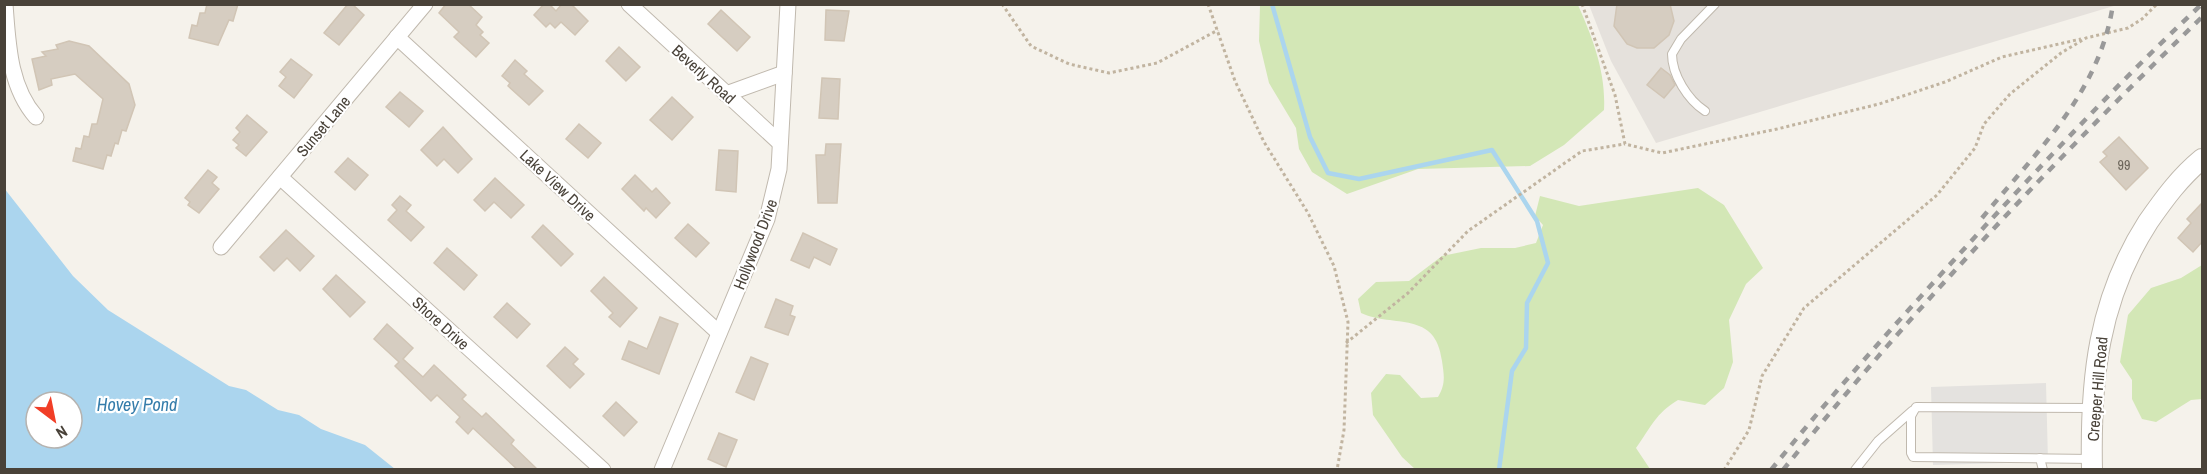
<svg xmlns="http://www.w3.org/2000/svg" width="2207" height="474" font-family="'Archivo Narrow',sans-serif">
  <rect width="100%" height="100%" fill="#f5f2eb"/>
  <polygon fill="#e5e1dc" points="1589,5 2117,5 1656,143 1611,61"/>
  <g fill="#d3e7b6">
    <path d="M1260 5H1578C1593 39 1606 72 1604 110L1564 145 1530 166 1418 169 1347 194 1312 172 1299 149 1296 128 1269 83 1259 41Z"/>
    <path d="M1698 188 1724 205 1763 268 1746 284 1729 320 1733 362 1724 388 1705 405 1678 400C1656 413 1651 427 1636 448L1650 469H1415L1402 457 1373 415 1371 393 1386 374 1400 375 1421 398 1438 397C1446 384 1444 375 1442 361 1436 310 1394 328 1361 313L1358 299 1376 282 1409 281 1442 256 1481 248H1515L1536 243 1543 225 1535 216 1540 196 1579 206Z"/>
    <polygon points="2202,265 2202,399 2191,400 2156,422 2142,419 2132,399 2132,380 2120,362 2128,315 2151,288 2181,278"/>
  </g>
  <polygon fill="#e4e2df" points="2046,383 2048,462 1933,465 1931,387"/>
  <path fill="#abd5ee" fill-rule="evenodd" d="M4 188 73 276 108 310 229 386 246 390 278 410 299 415 321 429 365 445 395 469H5ZM36 402H72V438H36Z"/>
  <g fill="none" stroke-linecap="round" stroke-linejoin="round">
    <polyline stroke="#abd5ee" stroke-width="4.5" points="1272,4 1310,137 1328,173 1359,179 1492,150 1537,221 1548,263 1527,303 1526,348 1512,371 1499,470"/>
  </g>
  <g fill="#d6cdc1" stroke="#d1c5b5" stroke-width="1.5">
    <polygon points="207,4 238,4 233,21 229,20 218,45 189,38 192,25 197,26 200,13 205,13"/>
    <polygon points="348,4 352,4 364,15 339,45 324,33"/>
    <polygon points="446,4 468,4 482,17 476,25 483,32 480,35 489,43 476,57 454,37 459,32 439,13"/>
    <polygon points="544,4 549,4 556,11 562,4 571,4 588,21 575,35 561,22 555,28 550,23 546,27 534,15"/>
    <polygon points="1617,4 1670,4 1674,21 1669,35 1654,48 1637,48 1627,44 1614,26"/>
    <polygon points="721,10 750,37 737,51 708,24"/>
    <polygon points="826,10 849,11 844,41 825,40"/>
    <polygon points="69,41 89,46 129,84 135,105 126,131 122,130 118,144 115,143 111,156 107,155 103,169 73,161 76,148 81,149 84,136 89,137 92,124 97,124 103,99 75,74 51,79 52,85 39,90 32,59 46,56 42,52 58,49 56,45"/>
    <polygon points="619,47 640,67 626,81 606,61"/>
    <polygon points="291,59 312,75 294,98 279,86 286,77 280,72"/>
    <polygon points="515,60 527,71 524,74 543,91 529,105 508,86 510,83 502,76"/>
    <polygon points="1661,68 1670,75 1675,85 1664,98 1647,85"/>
    <polygon points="822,78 840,79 838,119 819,118"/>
    <polygon points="400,92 423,111 409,127 386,107"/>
    <polygon points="672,97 693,117 672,140 650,120"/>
    <polygon points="247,115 267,132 246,156 236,148 239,145 233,140 240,132 236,128"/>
    <polygon points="579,124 601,143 588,158 566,139"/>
    <polygon points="443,127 472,159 458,173 444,159 437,166 421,150"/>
    <polygon points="2119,137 2148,168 2126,190 2100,162 2107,156 2103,152"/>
    <polygon points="826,144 841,144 837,203 818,203 816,155 825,155"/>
    <polygon points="719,150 738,151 736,192 716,190"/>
    <polygon points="348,158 368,175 355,190 335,172"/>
    <polygon points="208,170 217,177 212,183 219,189 199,213 188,205 190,202 185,198"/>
    <polygon points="635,175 652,192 656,188 670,203 656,218 646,208 644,211 622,189"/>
    <polygon points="495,178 524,205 511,218 494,202 485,211 474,200"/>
    <polygon points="400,196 411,205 406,211 424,227 411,241 388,220 397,210 392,205"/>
    <polygon points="2202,203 2202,242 2193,252 2178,238 2191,223 2187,219"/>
    <polygon points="688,224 709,243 696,257 675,238"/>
    <polygon points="543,225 573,254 561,266 532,237"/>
    <polygon points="286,230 314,256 300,271 287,258 274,271 260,257"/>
    <polygon points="803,233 837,249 830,265 814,257 809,268 791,260"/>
    <polygon points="447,248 477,275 464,290 434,263"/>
    <polygon points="336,275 365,302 350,317 323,289"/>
    <polygon points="604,277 637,308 620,327 609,317 613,313 591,291"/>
    <polygon points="776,299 793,306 790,315 795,317 788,335 765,327"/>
    <polygon points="507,303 530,324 517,338 494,317"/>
    <polygon points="660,317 678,324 659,374 622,359 629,341 647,349"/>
    <polygon points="387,324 413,348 403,359 423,377 434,365 466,395 462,399 482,417 486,413 514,440 511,444 538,470 518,470 473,428 468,434 456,422 460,417 437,395 431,401 395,366 399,362 374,339"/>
    <polygon points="565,347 578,359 573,364 584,374 570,388 547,366"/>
    <polygon points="751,357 768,364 754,400 736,392"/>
    <polygon points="616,402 637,422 624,436 603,416"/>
    <polygon points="719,433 737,440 726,467 708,459"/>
  </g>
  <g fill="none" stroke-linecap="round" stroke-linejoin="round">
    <g stroke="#c0b9ae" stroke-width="10">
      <g id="service">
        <path d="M1705 111C1688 100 1672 75 1672 54L1681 39 1715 4"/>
        <polyline points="2091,408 1916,407 1911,416 1911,453 1913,457 2092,459"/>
        <polyline points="2040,458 2043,470"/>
        <polyline points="1855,470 1878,441 1912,411"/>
      </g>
    </g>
    <g stroke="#c0b9ae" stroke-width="17">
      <g id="minor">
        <path d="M5 4C8 43 9 86 36 117"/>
        <polyline points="629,4 780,143"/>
        <polyline points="397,37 719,333"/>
        <polyline points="726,94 784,73"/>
        <polyline points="280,177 603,470"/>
        <polyline points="221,247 425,4"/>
        <polyline points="662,470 767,219 779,169 788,4"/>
      </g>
    </g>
    <g stroke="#c0b9ae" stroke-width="22">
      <path id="tertiary" d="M2092 470C2090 379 2098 300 2148 222 2164 199 2180 177 2202 159"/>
    </g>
    <g stroke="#c1b4a0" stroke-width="3" stroke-dasharray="3 3" stroke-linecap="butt">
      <polyline points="1002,4 1031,46 1069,64 1109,73 1157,63 1218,30"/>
      <polyline points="1208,4 1235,81 1264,142 1308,213 1334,266 1348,322 1344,430 1337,470"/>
      <polyline points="1582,4 1615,95 1625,144 1662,153 1777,129 1879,104 1945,82 2002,57 2081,39"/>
      <polyline points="1346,343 1408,293 1468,231 1582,151 1625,144"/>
      <polyline points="1724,470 1749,430 1762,376 1804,308 1937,195 1975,148 1984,124 2010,94 2061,53 2086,38 2128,28 2142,19 2157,4"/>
    </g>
    <use href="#service" stroke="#fff" stroke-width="8"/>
    <use href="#minor" stroke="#fff" stroke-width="15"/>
    <use href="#tertiary" stroke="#fff" stroke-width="20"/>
    <g stroke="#999" stroke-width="4.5" stroke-dasharray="8 8" stroke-linecap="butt">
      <path d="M1982 218C2036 152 2100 93 2113 4"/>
      <path d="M1771 470C1839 385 1912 306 1985 226 2055 151 2126 75 2202 4"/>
      <path d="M1783 470C1912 310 2055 160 2202 17"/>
    </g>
  </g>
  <g text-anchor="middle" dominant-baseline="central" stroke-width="4.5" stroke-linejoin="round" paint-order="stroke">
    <g font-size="14" fill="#6c655b">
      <text x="2124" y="165">99</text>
    </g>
    <g font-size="16" fill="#494239" stroke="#fff">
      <text transform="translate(704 74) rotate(42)">Beverly Road</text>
      <text transform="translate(323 126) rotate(-50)">Sunset Lane</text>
      <text transform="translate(558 185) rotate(43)">Lake View Drive</text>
      <text transform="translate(755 244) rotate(-69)">Hollywood Drive</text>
      <text transform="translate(441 323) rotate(42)">Shore Drive</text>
      <text transform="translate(2097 389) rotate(-85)">Creeper Hill Road</text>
    </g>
    <g font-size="18" font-style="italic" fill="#347caa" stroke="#fff">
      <text x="137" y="404">Hovey Pond</text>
    </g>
  </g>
  <rect width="2207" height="474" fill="none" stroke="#494239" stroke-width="12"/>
  <g transform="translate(54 420) rotate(148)"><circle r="28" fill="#ffffff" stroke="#b6b3b0" stroke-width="1.5"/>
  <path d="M0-4.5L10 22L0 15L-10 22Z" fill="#f13e27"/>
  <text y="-9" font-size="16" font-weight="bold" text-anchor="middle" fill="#494239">N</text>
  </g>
</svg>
